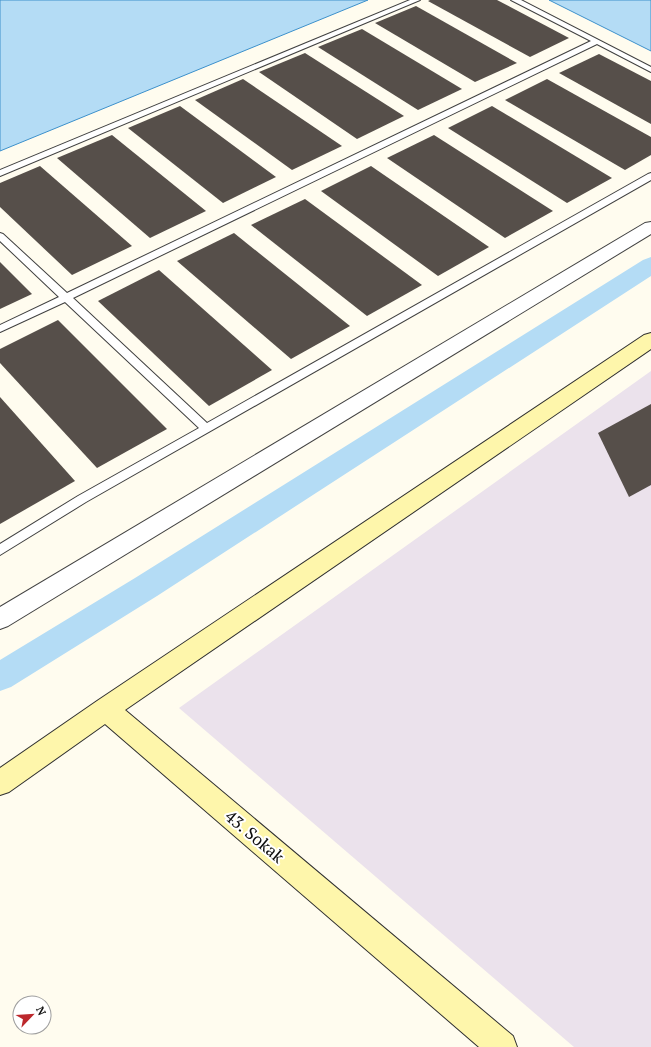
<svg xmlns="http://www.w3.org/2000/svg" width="651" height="1047" font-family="'PT Serif',serif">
  <rect width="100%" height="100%" fill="#fffcef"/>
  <polygon fill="#ebe2ec" points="651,371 651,1047 574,1047 179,708"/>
  <g fill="#b4dcf5" stroke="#3c90cb">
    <polygon points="0,0 368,0 0,151"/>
    <polygon points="549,0 651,0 651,51"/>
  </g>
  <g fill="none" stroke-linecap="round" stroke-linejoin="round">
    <polygon fill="#b4dcf5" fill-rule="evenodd" points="651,257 651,276 157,596 11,687 0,691 0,660 135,578 643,260"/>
  </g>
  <g fill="#564f4a">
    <polygon points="430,0 497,0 569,38 530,57 428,1"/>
    <polygon points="416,6 517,63 475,82 375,23"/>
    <polygon points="362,29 462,89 418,110 318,47"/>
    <polygon points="305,53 404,116 357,139 259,72"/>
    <polygon points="599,54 651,81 651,124 559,73"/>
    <polygon points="243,79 342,146 292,170 195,100"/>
    <polygon points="547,79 651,137 651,155 625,170 505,100"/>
    <polygon points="180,106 276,177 223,203 128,128"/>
    <polygon points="492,106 612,178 567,203 448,128"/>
    <polygon points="112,135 206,211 150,238 57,158"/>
    <polygon points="434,135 553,211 505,238 387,158"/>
    <polygon points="40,166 132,246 72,275 0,207 0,183"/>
    <polygon points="371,166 489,247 438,276 321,191"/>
    <polygon points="305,199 422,285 367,316 251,225"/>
    <polygon points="234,233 350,326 291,359 177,261"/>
    <polygon points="0,262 32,294 0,309"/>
    <polygon points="159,270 272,370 209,406 98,301"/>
    <polygon points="58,320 167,429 97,468 0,363 0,349"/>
    <polygon points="0,397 75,481 0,524"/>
    <polygon points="651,404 651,485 629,497 598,433"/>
  </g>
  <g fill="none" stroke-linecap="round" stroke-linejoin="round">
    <g stroke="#414141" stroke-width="2">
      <g id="lane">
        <polygon points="410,0 420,0 0,176 0,170"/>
        <polygon points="511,0 521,0 651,67 651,72 597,44 73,298 207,423 648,174 651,173 651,180 86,502 0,555 0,544 78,496 199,428 65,302 0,332 0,325 59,297 0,241 0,233 3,234 67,293 591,41"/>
      </g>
    </g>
    <g stroke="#414141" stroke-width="2">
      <polygon id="street" points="651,222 651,234 8,626 0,629 0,607 645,223"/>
    </g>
    <g stroke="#303030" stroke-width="2">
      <polygon id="secondary" points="651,333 651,349 125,710 513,1036 517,1047 479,1047 105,724 9,792 0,795 0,768 97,701 644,335"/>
    </g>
    <use href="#lane" fill="#fff" fill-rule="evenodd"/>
    <use href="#street" fill="#fff" fill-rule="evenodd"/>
    <use href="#secondary" fill="#fef6ab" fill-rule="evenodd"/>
  </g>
  <g text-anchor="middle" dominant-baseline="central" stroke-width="4" stroke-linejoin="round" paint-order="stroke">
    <g font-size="17" fill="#0e0e0e" stroke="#fff">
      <text transform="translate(255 836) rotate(40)">43. Sokak</text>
    </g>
  </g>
  <g transform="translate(32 1015) rotate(65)"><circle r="19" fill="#ffffff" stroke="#9f9f9f"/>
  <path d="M0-3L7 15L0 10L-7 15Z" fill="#bc282c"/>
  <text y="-6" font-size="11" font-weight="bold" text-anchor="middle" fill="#0e0e0e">N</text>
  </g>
</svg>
